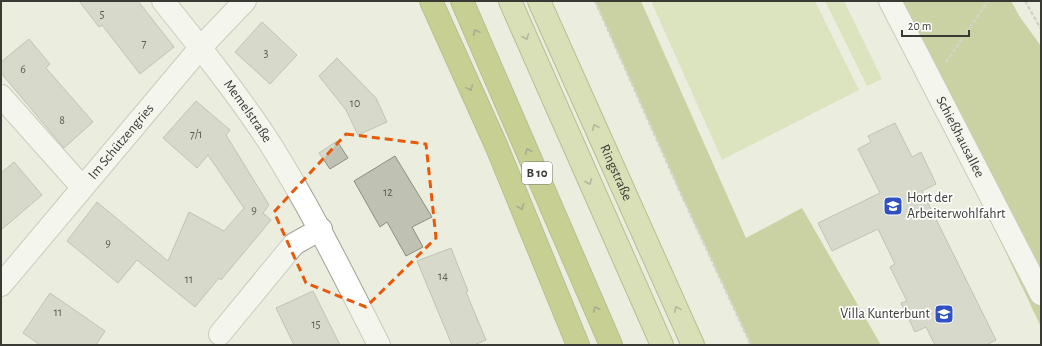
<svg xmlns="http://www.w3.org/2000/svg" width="1042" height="346" font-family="'Alegreya Sans',sans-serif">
  <rect width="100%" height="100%" fill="#ebeedf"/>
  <g fill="#cbd699">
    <polygon points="651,1 815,1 859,90 722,160"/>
    <polygon points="825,1 844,1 882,79 867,86"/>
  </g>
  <g fill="#a3b05d">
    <polygon points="595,1 641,1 746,238 802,208 881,345 751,345 681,194"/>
    <polygon points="896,1 1011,1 1020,17 1041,46 1041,327 944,122"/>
  </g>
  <g fill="#bfc2b3" stroke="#8b8e80">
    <polygon points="79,1 138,1 174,47 140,74 102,25 99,27"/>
    <polygon points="262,22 297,55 270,84 235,52"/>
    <polygon points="29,39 50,64 46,68 93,122 64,148 1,73 1,62"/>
    <polygon points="337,58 376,98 387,122 358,135 346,110 319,76"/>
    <polygon points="196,101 230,130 226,135 269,205 263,213 271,220 221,280 219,278 195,307 137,260 118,283 67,241 97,202 168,261 189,212 224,231 244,208 208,155 197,168 163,138"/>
    <polygon points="895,123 912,157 921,152 936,184 922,191 996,340 986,345 935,345 926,327 915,332 901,303 907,301 890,267 895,264 878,229 832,251 818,223 880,193 858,149 871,142 868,136"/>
    <polygon points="337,141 348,158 330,169 319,153"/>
    <polygon points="395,156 432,217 412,227 423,247 406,256 387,222 380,227 354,181"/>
    <polygon points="14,162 42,195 1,230 1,173"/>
    <polygon points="451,248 468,291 466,292 486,340 474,345 452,345 417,261"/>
    <polygon points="313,291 340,345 294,345 276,308"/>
    <polygon points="50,293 105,331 96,345 40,345 23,333"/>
  </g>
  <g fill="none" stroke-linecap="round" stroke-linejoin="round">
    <g stroke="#9fa293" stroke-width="24">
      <g id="minor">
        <path id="s1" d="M163 1C200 47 237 93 269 142 310 207 344 276 379 345"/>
        <path id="s2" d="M890 1 1041 294"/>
        <polyline points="1,96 82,187"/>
        <path id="s3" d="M1 285 200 48 245 1"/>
        <polyline points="220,334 294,244 321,229"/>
      </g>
    </g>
    <g stroke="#798335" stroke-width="24">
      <g id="major">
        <polyline points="510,1 662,345"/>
        <path id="s4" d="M539 1 693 345"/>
      </g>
    </g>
    <g stroke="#798335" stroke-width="24">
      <g id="highway">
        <polyline points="431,1 496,145 578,345"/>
        <polyline points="462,1 611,345"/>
      </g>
    </g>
    <g stroke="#b3b5a9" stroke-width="2.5" stroke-dasharray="4 2" stroke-linecap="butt">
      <polyline points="595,1 681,194 751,345"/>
      <polyline points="1025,1 1041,29"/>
      <polyline points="946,62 988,1"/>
    </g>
    <use href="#minor" stroke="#fff" stroke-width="22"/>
    <use href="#major" stroke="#c4cd86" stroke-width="22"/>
    <use href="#highway" stroke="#9cab36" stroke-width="22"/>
  </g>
  <defs><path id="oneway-chevron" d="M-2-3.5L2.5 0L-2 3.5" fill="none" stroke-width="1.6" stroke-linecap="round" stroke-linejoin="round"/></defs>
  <g stroke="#575c35">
    <use href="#oneway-chevron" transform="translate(476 32) rotate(-114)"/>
    <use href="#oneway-chevron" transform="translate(470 88) rotate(66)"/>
    <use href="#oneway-chevron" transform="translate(528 151) rotate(-113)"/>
    <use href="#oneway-chevron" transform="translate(521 207) rotate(68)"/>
    <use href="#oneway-chevron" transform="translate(596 309) rotate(-113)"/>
  </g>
  <g stroke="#717555">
    <use href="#oneway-chevron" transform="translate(526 37) rotate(67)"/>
    <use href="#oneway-chevron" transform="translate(595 127) rotate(-114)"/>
    <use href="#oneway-chevron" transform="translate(589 182) rotate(67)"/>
    <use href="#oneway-chevron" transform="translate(677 309) rotate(-114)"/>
  </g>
  <path d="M0 0H1042V346H0ZM346 134 426 144 436 238 366 307 306 283 274 212Z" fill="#ebeedf" fill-opacity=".55" fill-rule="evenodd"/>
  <path fill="none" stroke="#e8590c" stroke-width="3" stroke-dasharray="8 5" stroke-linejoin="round" d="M346 134 426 144 436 238 366 307 306 283 274 212Z"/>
  <defs>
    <g id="school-square" transform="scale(1)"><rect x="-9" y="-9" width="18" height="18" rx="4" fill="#3051c1" stroke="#fff"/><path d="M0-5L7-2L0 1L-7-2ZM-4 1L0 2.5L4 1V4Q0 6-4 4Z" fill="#fff"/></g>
  </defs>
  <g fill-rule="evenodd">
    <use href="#school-square" x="893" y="206"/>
    <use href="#school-square" x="944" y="314"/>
  </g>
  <g text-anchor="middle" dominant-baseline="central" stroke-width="3.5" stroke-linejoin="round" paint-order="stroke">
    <g font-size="12" fill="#5a5c54">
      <text x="102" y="14">5</text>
      <text x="144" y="43">7</text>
      <text x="266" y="53">3</text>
      <text x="23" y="69">6</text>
      <text x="355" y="103">10</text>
      <text x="62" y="120">8</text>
      <text x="196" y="134">7/1</text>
      <text x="388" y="192">12</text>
      <text x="254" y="210">9</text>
      <text x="108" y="243">9</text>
      <text x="443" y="276">14</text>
      <text x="189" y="279">11</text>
      <text x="58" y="312">11</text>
      <text x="316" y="324">15</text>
    </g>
    <rect fill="#fff" stroke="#747571" stroke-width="1" x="522" y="162" width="30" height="22" rx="3"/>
    <g font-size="13" font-weight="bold" fill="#393a34">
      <text x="537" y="173">B 10</text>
    </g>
    <g font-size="14" fill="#393a34" stroke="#fff">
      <text stroke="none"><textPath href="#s1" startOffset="139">Memelstraße</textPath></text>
      <text stroke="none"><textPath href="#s2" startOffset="153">Schießhausallee</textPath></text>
      <text stroke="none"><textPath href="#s3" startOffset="187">Im Schützengries</textPath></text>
      <text stroke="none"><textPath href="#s4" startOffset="188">Ringstraße</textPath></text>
    </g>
    <g font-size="14" fill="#393a34" stroke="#fff" text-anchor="start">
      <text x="907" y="198">Hort der<tspan x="907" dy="16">Arbeiterwohlfahrt</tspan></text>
      <text x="930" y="314" text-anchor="end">Villa Kunterbunt</text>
    </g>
  </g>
  <rect width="1042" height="346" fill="none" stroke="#393a34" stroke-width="4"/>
  <path d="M902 30v6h67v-6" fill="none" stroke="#393a34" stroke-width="2"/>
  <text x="908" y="30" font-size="12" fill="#393a34" stroke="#ffffff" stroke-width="3" paint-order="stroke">20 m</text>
</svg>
